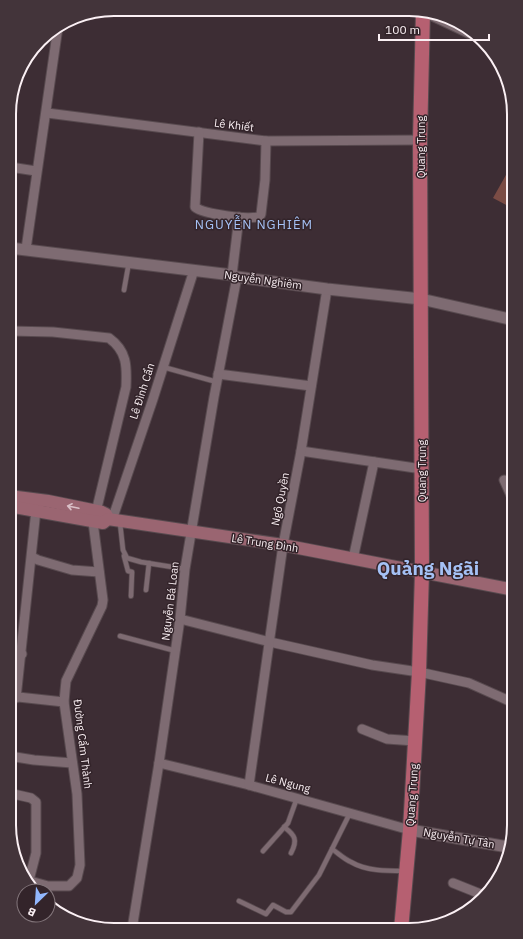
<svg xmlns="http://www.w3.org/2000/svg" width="523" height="939" font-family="'IBM Plex Sans',sans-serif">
  <rect width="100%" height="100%" fill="#3d2d34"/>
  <polygon fill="#7b4c45" points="511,166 514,168 514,201 510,207 493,198"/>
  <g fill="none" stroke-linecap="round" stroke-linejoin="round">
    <g stroke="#584a4f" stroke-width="6">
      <g id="service">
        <polyline points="124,290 129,262"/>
        <polyline points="163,367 217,382"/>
        <polyline points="120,523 123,550 127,558 141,562 185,569"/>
        <polyline points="9,538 14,539"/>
        <polyline points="124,556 128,571 132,572 131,596"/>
        <polyline points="146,590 149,563"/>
        <polyline points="120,636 176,651"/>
        <path d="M284 827C295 835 298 840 291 853"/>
        <path d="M332 849C338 853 344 859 351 862 366 871 387 871 404 871"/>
        <polyline points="263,851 288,823 297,798"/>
        <polyline points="239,901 266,914 273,905 286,912 291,912 319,875 350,813"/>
      </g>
    </g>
    <g stroke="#584a4f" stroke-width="11">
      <g id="minor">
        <polyline points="47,113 266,141 420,140"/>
        <path d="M199 132 195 207C203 214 252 221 260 216L261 214 265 180 266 141"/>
        <polyline points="10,167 36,171"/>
        <path d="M26 249C36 175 48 101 58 27"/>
        <polyline points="232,275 239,217"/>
        <path d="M10 331 53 332 109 338C127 351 127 366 126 387L96 512"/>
        <polyline points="218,374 311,386"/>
        <polyline points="301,451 422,469"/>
        <polyline points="504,480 514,502"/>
        <polyline points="112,520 153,399 194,270"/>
        <polyline points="32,557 38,560 72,570 99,572"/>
        <polyline points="353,559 374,462"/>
        <polyline points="180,619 270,642 372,665 419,672 469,683 514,703"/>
        <polyline points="9,652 22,654"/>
        <polyline points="9,696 64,702"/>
        <polyline points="16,698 36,510"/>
        <polyline points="362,729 387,739 415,741"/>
        <polyline points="9,756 34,760 72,763"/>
        <polyline points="159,763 249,785 410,830"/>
        <polyline points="249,785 283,545 301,451 327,289"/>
        <polyline points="9,793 31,798 36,802 36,853 29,880"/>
        <polyline points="30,881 48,886 69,886 77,878 80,865 77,794 64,702 65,691 66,681 102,606 103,600 93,522"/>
        <polyline points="453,883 483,895"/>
        <polyline points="132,929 159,763 180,619 185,569 214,397 237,277"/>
      </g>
    </g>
    <g stroke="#584a4f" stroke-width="13">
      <g id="tertiary">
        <polyline points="424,11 479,37"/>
        <polyline points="10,248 232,275 237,277 327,289 421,299 514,320"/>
        <polyline points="410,830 508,847"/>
      </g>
    </g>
    <g stroke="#584a4f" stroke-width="14">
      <g id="secondary">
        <polyline points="9,496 48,501 102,512 106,514 108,519"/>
        <polyline points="9,506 103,523 108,519 283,545 514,590"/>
      </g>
    </g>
    <g stroke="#584a4f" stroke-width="16">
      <polyline id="primary" points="401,930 410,830 419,672 422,572 420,140 423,11"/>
    </g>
    <use href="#service" stroke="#7e6b72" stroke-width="4.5"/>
    <use href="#minor" stroke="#7e6b72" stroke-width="9"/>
    <use href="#tertiary" stroke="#7e6b72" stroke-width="11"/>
    <use href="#secondary" stroke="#9a6571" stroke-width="12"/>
    <use href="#primary" stroke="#b66071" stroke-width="14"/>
  </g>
  <defs><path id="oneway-shaft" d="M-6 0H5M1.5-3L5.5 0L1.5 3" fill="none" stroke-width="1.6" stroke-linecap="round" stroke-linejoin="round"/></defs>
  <use stroke="#d9bfc6" href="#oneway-shaft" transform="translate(73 507) rotate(-168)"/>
  <g text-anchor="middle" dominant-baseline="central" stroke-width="3" stroke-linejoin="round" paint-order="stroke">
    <g font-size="11" fill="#fbf0f4" stroke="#33242a">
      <text transform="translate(234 125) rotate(7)">Lê Khiết</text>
      <text transform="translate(421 147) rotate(-90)">Quang Trung</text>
      <text transform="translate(263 280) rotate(8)">Nguyễn Nghiêm</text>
      <text transform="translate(142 391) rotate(-72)">Lê Đình Cẩn</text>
      <text transform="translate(422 471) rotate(-90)">Quang Trung</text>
      <text transform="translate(280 499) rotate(-79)">Ngô Quyền</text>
      <text transform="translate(265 543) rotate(9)">Lê Trung Đình</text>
      <text transform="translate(170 601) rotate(-83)">Nguyễn Bá Loan</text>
      <text transform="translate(83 744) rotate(83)">Đường Cẩm Thành</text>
      <text transform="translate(288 783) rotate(15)">Lê Ngung</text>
      <text transform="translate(412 795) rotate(-86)">Quang Trung</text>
      <text transform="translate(459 838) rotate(10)">Nguyễn Tự Tân</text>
    </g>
    <g font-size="13" letter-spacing="1" fill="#a5c1f5" stroke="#33242a">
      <text x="254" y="224">NGUYỄN NGHIÊM</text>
    </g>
    <g font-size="19" font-weight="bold" fill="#a5c1f5" stroke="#33242a">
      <text x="428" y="568">Quảng Ngãi</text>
    </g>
  </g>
  <path d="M0 0H523V939H0ZM114 16H409A98 98 0 0 1 507 114V825A98 98 0 0 1 409 923H114A98 98 0 0 1 16 825V114A98 98 0 0 1 114 16Z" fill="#43343a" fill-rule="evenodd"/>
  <path fill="none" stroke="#fbf0f4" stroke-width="2" d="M114 16H409A98 98 0 0 1 507 114V825A98 98 0 0 1 409 923H114A98 98 0 0 1 16 825V114A98 98 0 0 1 114 16Z"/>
  <g transform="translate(36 903) rotate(205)"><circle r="19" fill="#33242a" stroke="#83767b"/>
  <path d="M0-3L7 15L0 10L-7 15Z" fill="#92b7fd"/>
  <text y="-6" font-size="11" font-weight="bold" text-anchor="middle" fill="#fbf0f4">B</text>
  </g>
  <path d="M379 34v6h110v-6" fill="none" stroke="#fbf0f4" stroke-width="2"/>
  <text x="385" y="34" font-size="12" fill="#fbf0f4" stroke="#33242a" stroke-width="3" paint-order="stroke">100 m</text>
</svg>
